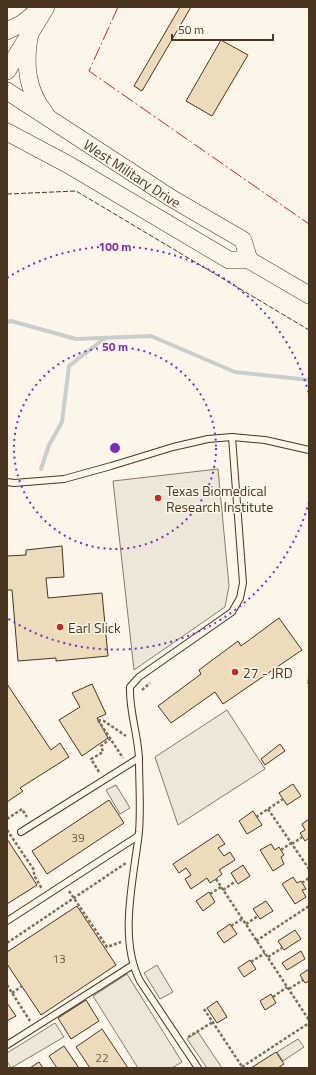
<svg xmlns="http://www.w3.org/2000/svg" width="316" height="1075" font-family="'Titillium Web',sans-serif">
  <rect width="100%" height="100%" fill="#fbf6e9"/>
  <g fill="#ede7d9" stroke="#887966">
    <polygon points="218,469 229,586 225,607 134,670 113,481"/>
    <polygon points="227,710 265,769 178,825 155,757"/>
    <polygon points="116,785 130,808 120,814 106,790"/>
    <polygon points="157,965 173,992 160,999 144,973"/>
    <polygon points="127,974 182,1062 172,1068 138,1068 93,996"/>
    <polygon points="55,1023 64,1037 11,1068 7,1061 7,1053"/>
    <polygon points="198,1032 222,1068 207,1068 187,1039"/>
    <polygon points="298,1039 304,1047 283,1061 277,1052"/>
  </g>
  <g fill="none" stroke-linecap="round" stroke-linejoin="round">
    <g stroke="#c9cecd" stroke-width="4">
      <polyline points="7,322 11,321 76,339 151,336 235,372 309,380"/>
      <polyline points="41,469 49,445 62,422 69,366 105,338"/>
    </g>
  </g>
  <g fill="#ecdcbc" stroke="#4a3520">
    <polygon points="180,7 191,7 142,91 134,86"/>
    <polygon points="221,40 248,55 212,116 186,101"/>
    <polygon points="62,546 64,577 46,578 48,598 102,593 108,656 56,661 56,658 18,661 12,590 7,590 7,556 26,555 26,550"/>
    <polygon points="279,618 302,650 223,704 215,692 171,723 158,706 201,674 199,670 238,641 241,646"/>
    <polygon points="7,684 51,750 60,743 69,757 20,788 23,791 7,802"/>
    <polygon points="92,684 106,714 97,718 108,738 82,756 59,720 80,707 72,693"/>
    <polygon points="280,744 285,751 265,765 261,759"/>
    <polygon points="293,784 301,796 287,805 279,793"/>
    <polygon points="109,800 124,823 47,874 32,851"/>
    <polygon points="253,811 262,825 247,834 239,821"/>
    <polygon points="309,819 309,838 305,841 300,833 305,830 302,824"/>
    <polygon points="218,834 225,844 218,848 224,856 230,852 235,860 219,870 222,874 216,879 210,883 207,878 191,889 185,879 191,875 186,868 179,873 173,864"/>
    <polygon points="7,839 37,885 7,904"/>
    <polygon points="271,844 275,850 279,847 284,855 281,857 284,864 273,871 260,850"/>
    <polygon points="243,865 250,876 238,884 231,873"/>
    <polygon points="293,877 297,883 301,881 306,889 302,890 306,897 295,904 282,884"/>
    <polygon points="209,892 215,902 203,911 196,901"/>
    <polygon points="266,901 273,911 260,919 253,909"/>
    <polygon points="77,906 116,965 41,1015 7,964 7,952"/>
    <polygon points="230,924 237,934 224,943 217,933"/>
    <polygon points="295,930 301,939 284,950 278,941"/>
    <polygon points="301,951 305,959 287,970 282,963"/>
    <polygon points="250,960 256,969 244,977 238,968"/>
    <polygon points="309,969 309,981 305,983 300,975"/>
    <polygon points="271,994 276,1003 265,1010 260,1001"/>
    <polygon points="86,1000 99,1021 71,1039 58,1018"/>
    <polygon points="217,1001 227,1017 217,1023 207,1008"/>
    <polygon points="7,1003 16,1016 7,1021"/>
    <polygon points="102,1029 128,1068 90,1068 76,1047"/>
    <polygon points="64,1046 79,1068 57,1068 49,1056"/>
    <polygon points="276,1052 284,1064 278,1068 251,1068"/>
    <polygon points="39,1062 43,1068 30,1068"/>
  </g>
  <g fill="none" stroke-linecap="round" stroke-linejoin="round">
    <g stroke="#4a3520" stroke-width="8">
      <g id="service">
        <polyline points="7,482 14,483 64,479 111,466 173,447 208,439 232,437 265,440 309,450"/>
        <polyline points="21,832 139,758"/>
        <polyline points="7,921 138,836"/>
        <polyline points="7,1045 133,965"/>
        <path d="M198 1068 140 981C118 939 134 877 139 832 141 808 139 783 139 759 138 734 129 711 130 687L139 677 232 612 240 598 243 583 232 437"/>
      </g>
    </g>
    <g stroke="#4a3520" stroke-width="18">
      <g id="secondary">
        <polyline points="7,31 23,23 40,9"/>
        <path d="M30 33C24 62 26 90 45 113"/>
        <polyline points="7,71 46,7"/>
        <path id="s1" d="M7 91 171 198 243 240 249 260"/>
        <polyline points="7,132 69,165 229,260 249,260 309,295"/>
      </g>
    </g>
    <g stroke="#7f6f5c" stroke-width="2.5" stroke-dasharray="3 2" stroke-linecap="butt">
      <polyline points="142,690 150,683"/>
      <polyline points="98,720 123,758"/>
      <polyline points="98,720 104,721 126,736"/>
      <polyline points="99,772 91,759 103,752 101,746 110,739"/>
      <polyline points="268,809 309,869"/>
      <polyline points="256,817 283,799"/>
      <polyline points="7,819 22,809 27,817"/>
      <polyline points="7,830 34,870 34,875 42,889"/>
      <polyline points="292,844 302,837"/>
      <polyline points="281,850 291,843"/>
      <polyline points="216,879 309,1020"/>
      <polyline points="302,883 309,878"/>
      <polyline points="223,890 236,881"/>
      <polyline points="69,891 107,947 121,942"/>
      <polyline points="210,894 221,887"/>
      <polyline points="246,924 258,916"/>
      <polyline points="231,926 242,919"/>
      <polyline points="256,941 309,906"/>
      <polyline points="7,943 126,863"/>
      <polyline points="268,957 282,948"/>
      <polyline points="251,962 265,953"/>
      <polyline points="7,985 30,1021"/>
      <polyline points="289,989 303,980"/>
      <polyline points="12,993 22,986"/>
      <polyline points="273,997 287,987"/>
      <polyline points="204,1009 243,1068"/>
      <polyline points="188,1037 213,1022"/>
      <polyline points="242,1067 309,1023"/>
    </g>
    <use href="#service" stroke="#fbf6e9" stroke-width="6"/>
    <use href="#secondary" stroke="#fbf6e9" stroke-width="17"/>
    <g stroke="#4a3520" stroke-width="1" stroke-dasharray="5 2" stroke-linecap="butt">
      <polyline points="7,194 76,191 309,330"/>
      <polyline points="309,665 308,686 309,688"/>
    </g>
    <polyline stroke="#c62828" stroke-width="1" stroke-dasharray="14 3 2 3" stroke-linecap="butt" points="118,7 89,71 309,224"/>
  </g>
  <g fill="none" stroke="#7b2cbf" stroke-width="2" stroke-dasharray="2 4">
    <circle cx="115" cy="448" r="101"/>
    <path d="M309 502A201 201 0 0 1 7 618M7 278A201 201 0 0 1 309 394"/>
  </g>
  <g fill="#c62828" stroke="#fbf6e9" stroke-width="1.5">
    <circle cx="158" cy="498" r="4"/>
    <circle cx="60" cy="627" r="4"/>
    <circle cx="235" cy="672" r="4"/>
  </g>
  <g text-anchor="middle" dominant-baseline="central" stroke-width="3" stroke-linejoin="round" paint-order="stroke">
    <g font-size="12" fill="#725f47">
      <text x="78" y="837">39</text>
      <text x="59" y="958">13</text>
      <text x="102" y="1057">22</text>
    </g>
    <g font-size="14" fill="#4a3520" stroke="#fbf6e9">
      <text stroke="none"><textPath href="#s1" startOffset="150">West Military Drive</textPath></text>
    </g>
    <g font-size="14" fill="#4a3520" stroke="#fbf6e9" text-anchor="start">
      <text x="166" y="490">Texas Biomedical<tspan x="166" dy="16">Research Institute</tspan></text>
      <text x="68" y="627">Earl Slick</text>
      <text x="243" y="672">27 - JRD</text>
    </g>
  </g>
  <circle cx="115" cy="448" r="6" fill="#7b2cbf" stroke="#fbf6e9" stroke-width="2"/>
  <g font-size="12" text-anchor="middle" font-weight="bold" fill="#7b2cbf" stroke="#fbf6e9" stroke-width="3" stroke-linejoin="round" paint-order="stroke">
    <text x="115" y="251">100 m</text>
    <text x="115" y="351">50 m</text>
  </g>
  <rect width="316" height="1075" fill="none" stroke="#4a3520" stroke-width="16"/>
  <path d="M172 34v6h101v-6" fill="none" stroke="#4a3520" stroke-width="2"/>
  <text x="178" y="34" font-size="12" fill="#4a3520" stroke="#fbf6e9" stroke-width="3" paint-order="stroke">50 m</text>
</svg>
